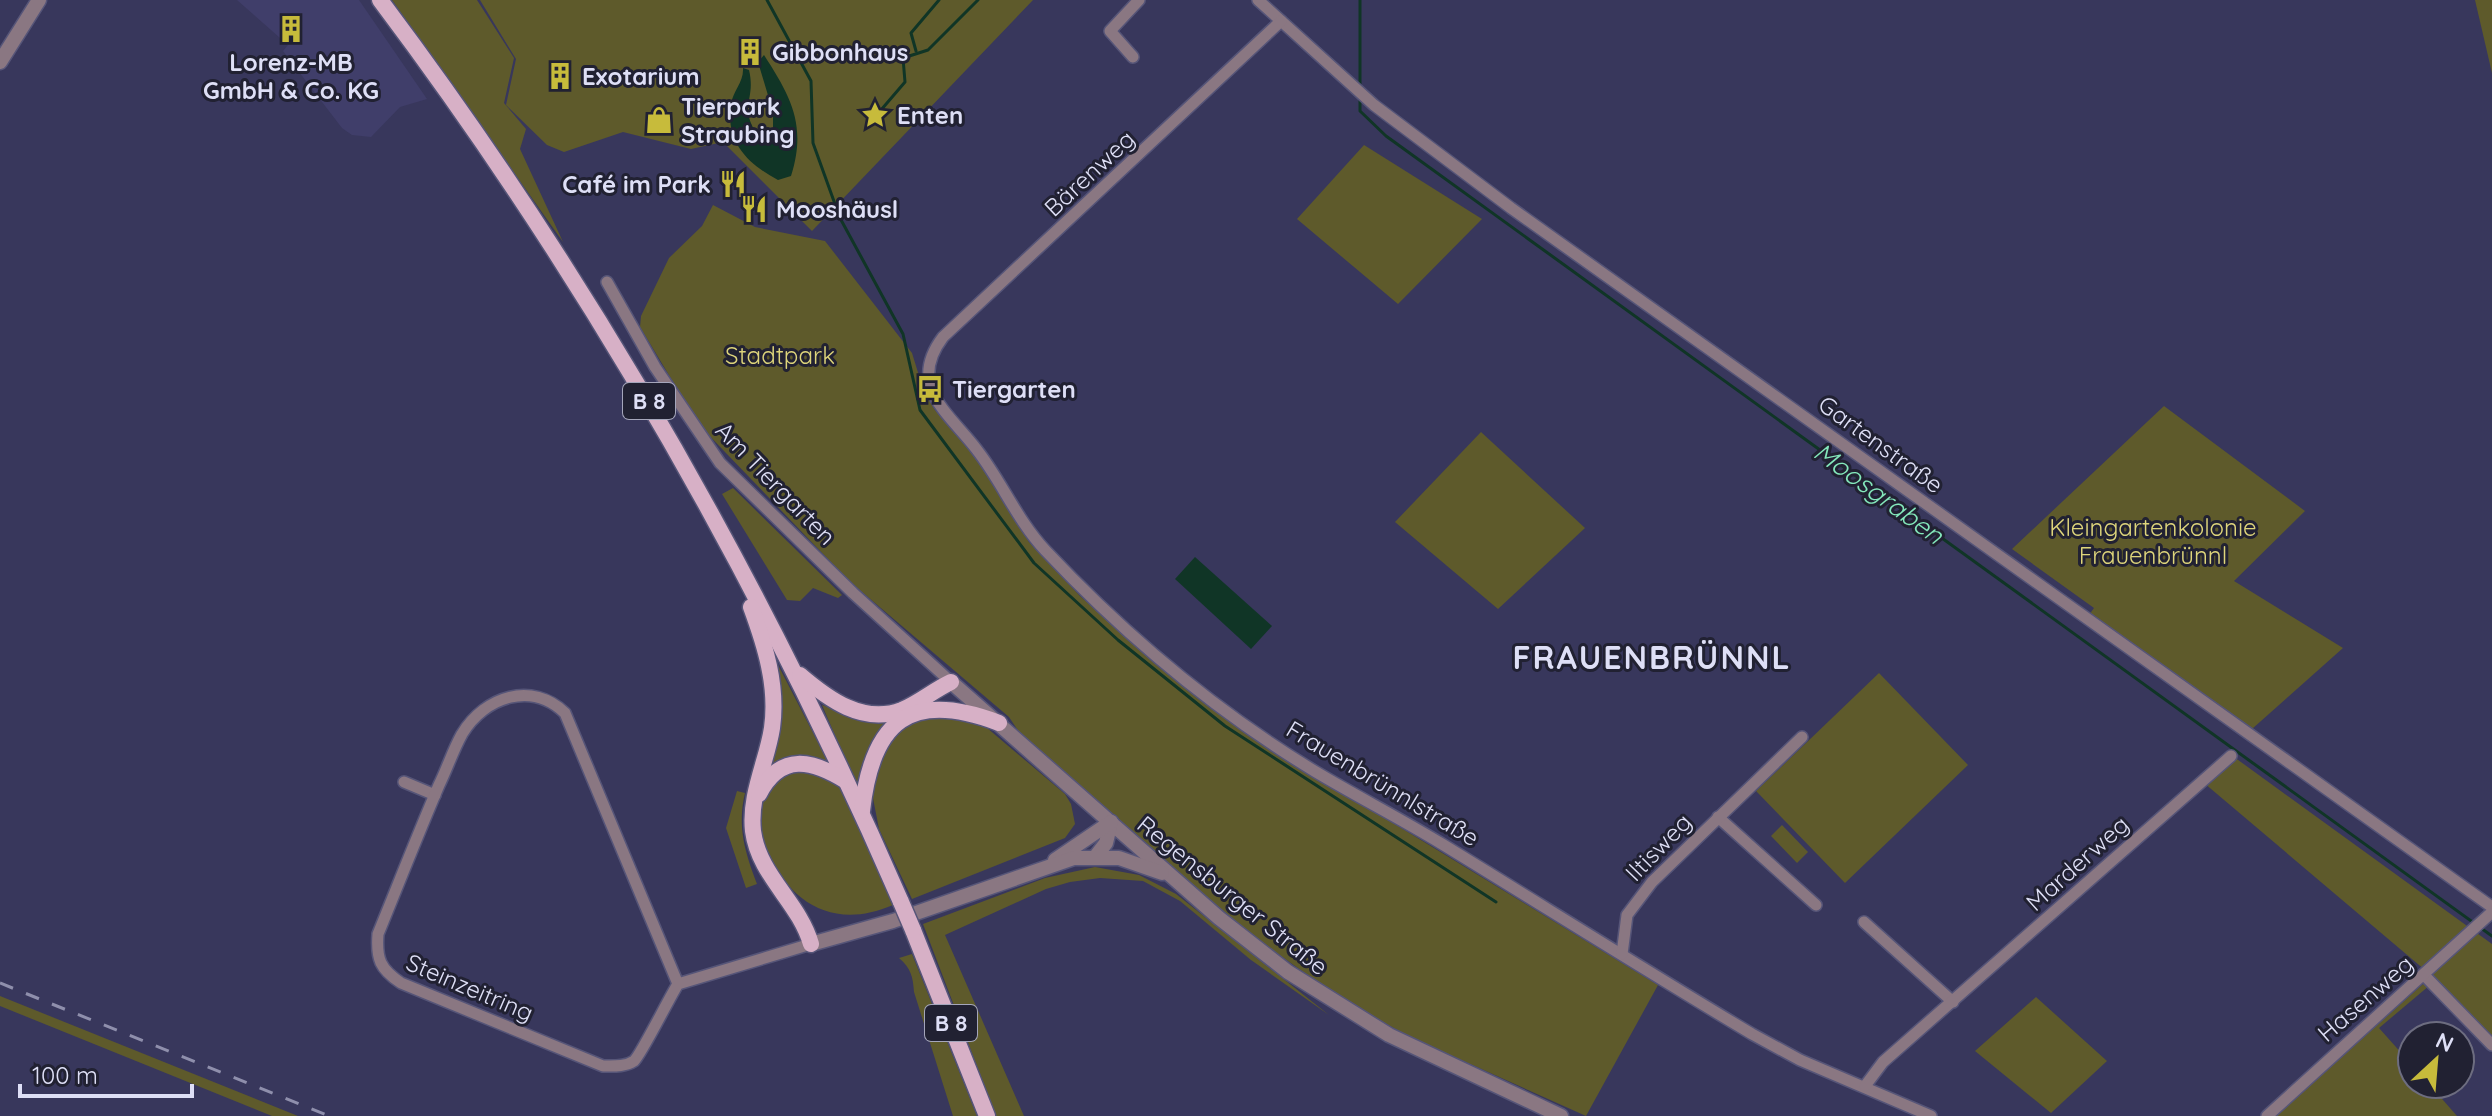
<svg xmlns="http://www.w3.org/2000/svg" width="2492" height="1116" font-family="Quicksand,sans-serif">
  <rect width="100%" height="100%" fill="#38375c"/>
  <polygon fill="#403e6a" points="237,0 359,0 427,99 400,107 371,137 352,135 342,128 283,51 288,45"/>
  <g fill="#5e5a2b">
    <polygon points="392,0 477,0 514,58 504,103 526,129 520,149 563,242"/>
    <polygon points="480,0 1033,0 812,231 723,142 691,149 623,132 564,152 547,145 506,105 516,59"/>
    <polygon points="2475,0 2492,0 2492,73"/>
    <polygon points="1364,145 1482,219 1398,304 1297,219"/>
    <polygon points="713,205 755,227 825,241 912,353 924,392 935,410 972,452 1029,542 1080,596 1144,652 1313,774 1658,985 1586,1116 1412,1038 1343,1000 1247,932 1021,735 1009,717 849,581 699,425 640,327 641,316 669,258 702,226"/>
    <polygon points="2164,406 2305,511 2234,581 2343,648 2252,729 2089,615 2094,608 2012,549"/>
    <polygon points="1481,432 1585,528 1498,609 1395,522"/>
    <polygon points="733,488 842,595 838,598 813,588 800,601 787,600 722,494"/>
    <polygon points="776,661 827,760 824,762 770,764"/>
    <polygon points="1879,673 1968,765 1845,883 1756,791"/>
    <polygon points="822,705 860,718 889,722 868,749 858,782 855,782"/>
    <polygon points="925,717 957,717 986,727 1065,794 1071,804 1075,824 1065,838 912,899 879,829 872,793 873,774 896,732"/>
    <polygon points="2234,757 2492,944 2492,1039 2436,980 2379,1028 2412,1065 2412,1084 2429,1084 2457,1116 2275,1116 2432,976 2204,783"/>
    <path d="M809 769 838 785 845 796 893 905C835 930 792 905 766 851 759 836 755 812 764 797 769 788 778 780 784 773Z"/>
    <path d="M737 791 745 793C737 827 745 852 757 884L746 888 726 828Z"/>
    <polygon points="1782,825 1808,852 1797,863 1771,836"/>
    <polygon points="1095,867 1139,875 1176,894 1329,1015 1251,960 1180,901 1143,881 1100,878 1070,882 1046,889 945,935 1024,1116 996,1116 923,924 1045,878"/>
    <path d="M912 954 977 1116H953L914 992C913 977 911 968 899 958Z"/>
    <polygon points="0,996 298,1116 272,1116 0,1006"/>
    <polygon points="2036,997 2107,1061 2051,1113 1975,1051"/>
  </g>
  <g fill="#103526">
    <path d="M764 55C791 97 807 125 791 176L778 180C748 164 725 142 731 104 733 91 744 82 743 68L749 70C757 104 734 105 764 144L773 140V112L758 62Z"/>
    <polygon points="1195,557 1272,626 1251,649 1175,579"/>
  </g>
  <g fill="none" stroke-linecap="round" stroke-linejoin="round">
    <g stroke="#103526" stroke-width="3">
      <polyline points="767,0 811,81 813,143 840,218 903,334 920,410 1034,563 1118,640 1225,726 1496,902"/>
      <polyline points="1360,0 1360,88"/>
      <polyline points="916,51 911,33 939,0"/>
      <polyline points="1360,96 1360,111 1386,136 2492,936"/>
      <polyline points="881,110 905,82 903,58 928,50 978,0"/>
    </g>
    <g stroke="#565578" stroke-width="14">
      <g id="minor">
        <polyline points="1258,0 1374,105 1511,208 2492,907"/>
        <path d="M1281 21 943 337C906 386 949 413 977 450 1002 482 1017 520 1045 550 1124 634 1217 712 1316 772 1358 797 1401 819 1442 844 1545 907 1648 972 1752 1034L1800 1060 1931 1116"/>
        <polyline points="1133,57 1110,31 1139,0"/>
        <polyline points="607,282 655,367 720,463 853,593 951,682"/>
        <polyline points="404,782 435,795"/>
        <polyline points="1718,817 1816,905"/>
        <polyline points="1864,922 1953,1002"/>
        <polyline points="1622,954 1627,915 1652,882 1802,737"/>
        <polyline points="2424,975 2492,1045"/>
        <path d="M678 984 565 713C532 681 485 696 462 734 453 750 447 769 439 785 418 834 398 885 378 934 376 959 380 969 401 983L603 1066C613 1066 625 1067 634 1061 641 1055 669 998 678 984L811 944"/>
        <polyline points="1865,1086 1883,1062 2231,756"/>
        <polyline points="2267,1116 2492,912"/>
      </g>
    </g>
    <g stroke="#565578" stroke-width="17">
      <g id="tertiary">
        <polyline points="0,62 39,0"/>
        <polyline points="951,682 1219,918 1288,972 1389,1035 1561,1116"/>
        <polyline points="1096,856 1106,843 1111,822"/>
        <polyline points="1055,860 1111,822"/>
        <polyline points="811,944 893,921 1074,858 1119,858 1162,873"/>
      </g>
    </g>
    <g stroke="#565578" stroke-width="19">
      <g id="primary">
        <path d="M380 0C590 279 762 582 901 902"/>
        <path d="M751 607C765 645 778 686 772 728 767 761 749 795 753 831 759 876 799 902 811 944"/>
        <path d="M800 675C828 699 863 725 902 710 919 703 934 690 951 682"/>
        <path d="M759 794C781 752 812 760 846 781"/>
        <path d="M862 811C872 721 910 689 999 723"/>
        <polyline points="913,930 987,1116"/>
      </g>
    </g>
    <use href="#minor" stroke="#8a7782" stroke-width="11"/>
    <use href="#tertiary" stroke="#8a7782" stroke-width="14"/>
    <use href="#primary" stroke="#d7b0c6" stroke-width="16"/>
    <polyline stroke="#8f8fac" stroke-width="3" stroke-dasharray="14 14" stroke-linecap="butt" points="0,983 329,1116"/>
    <g stroke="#565578" stroke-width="19" stroke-linecap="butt">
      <polyline id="primary-bridge" points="901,902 913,930"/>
    </g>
    <use href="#primary-bridge" stroke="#d7b0c6" stroke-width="16"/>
  </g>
  <defs>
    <g id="building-bare" transform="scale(2.16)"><path d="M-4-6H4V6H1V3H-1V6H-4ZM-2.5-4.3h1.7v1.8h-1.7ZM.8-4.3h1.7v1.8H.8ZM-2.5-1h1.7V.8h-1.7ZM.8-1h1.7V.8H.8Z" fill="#c7bb3b" stroke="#212132" stroke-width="2.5" paint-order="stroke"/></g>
    <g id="sight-bare" transform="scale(2.16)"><path d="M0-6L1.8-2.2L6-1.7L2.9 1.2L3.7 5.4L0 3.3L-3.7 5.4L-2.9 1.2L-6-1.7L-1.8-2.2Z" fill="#c7bb3b" stroke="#212132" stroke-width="2.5" paint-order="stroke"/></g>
    <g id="shop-bare" transform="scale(2.16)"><path d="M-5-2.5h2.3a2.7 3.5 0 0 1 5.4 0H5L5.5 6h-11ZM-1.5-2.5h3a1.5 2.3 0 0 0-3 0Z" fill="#c7bb3b" stroke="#212132" stroke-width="2.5" paint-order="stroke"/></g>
    <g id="restaurant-bare" transform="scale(2.16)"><path d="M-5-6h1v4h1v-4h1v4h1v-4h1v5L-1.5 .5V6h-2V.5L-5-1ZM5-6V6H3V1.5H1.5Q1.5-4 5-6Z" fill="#c7bb3b" stroke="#212132" stroke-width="2.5" paint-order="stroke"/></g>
    <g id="bus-bare" transform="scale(2.16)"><path d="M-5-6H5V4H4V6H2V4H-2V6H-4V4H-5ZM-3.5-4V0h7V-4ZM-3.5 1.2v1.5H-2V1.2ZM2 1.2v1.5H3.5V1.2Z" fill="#c7bb3b" stroke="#212132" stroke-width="2.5" paint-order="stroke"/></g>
  </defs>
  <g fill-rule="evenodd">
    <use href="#building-bare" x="291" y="29"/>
    <use href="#building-bare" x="750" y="52"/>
    <use href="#building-bare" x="560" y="76"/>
    <use href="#sight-bare" x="875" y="115"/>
    <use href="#shop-bare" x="659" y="120"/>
    <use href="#restaurant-bare" x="733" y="184"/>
    <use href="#restaurant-bare" x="754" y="209"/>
    <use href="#bus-bare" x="930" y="389"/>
  </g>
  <g text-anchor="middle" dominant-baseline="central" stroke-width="6" stroke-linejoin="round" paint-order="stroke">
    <g fill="#212132" stroke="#a5a6bb" stroke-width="2">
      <rect x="623" y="383" width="52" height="36" rx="6"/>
      <rect x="925" y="1005" width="52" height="36" rx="6"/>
    </g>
    <g font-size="22" font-weight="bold" fill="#dedff6">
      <text x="649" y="401">B 8</text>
      <text x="951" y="1023">B 8</text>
    </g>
    <g font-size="24" font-weight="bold" fill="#dedff6" stroke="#212132" text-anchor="start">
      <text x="772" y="52">Gibbonhaus</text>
      <text x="291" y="62" text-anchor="middle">Lorenz-MB<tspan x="291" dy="28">GmbH &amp; Co. KG</tspan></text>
      <text x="582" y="76">Exotarium</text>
      <text x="681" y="106">Tierpark<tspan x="681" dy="28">Straubing</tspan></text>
      <text x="897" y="115">Enten</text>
      <text x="711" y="184" text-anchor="end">Café im Park</text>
      <text x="776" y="209">Mooshäusl</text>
      <text x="952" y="389">Tiergarten</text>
    </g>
    <g font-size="24" fill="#dedff6" stroke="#212132">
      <text transform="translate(1089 173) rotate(-43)">Bärenweg</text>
      <text transform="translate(1881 444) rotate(36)">Gartenstraße</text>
      <text transform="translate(776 483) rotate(46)">Am Tiergarten</text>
      <text transform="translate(1383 783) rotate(31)">Frauenbrünnlstraße</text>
      <text transform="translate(1658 847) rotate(-46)">Iltisweg</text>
      <text transform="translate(2077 863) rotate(-42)">Marderweg</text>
      <text transform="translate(1233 895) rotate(39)">Regensburger Straße</text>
      <text transform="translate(470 987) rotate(23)">Steinzeitring</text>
      <text transform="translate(2365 998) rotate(-41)">Hasenweg</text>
    </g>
    <g font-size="24" fill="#ded57b" stroke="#212132">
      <text x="780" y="355">Stadtpark</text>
      <text x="2153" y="527">Kleingartenkolonie<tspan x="2153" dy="28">Frauenbrünnl</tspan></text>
    </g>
    <g font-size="26" font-style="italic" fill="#84e8bc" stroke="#212132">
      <text transform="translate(1879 493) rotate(36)">Moosgraben</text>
    </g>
    <g font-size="32" font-weight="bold" letter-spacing="2" fill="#dedff6" stroke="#212132">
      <text x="1652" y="657">FRAUENBRÜNNL</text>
    </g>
  </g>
  <g transform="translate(2436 1060) rotate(26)"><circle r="38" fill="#212132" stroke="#6d6d80" stroke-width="2"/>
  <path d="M0-6L14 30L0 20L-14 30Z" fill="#c7bb3b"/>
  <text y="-12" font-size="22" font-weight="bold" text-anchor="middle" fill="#dedff6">N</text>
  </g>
  <path d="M20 1084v12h172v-12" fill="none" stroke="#dedff6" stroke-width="4"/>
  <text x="32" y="1084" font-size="24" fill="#dedff6" stroke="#212132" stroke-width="6" paint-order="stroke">100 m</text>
</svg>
